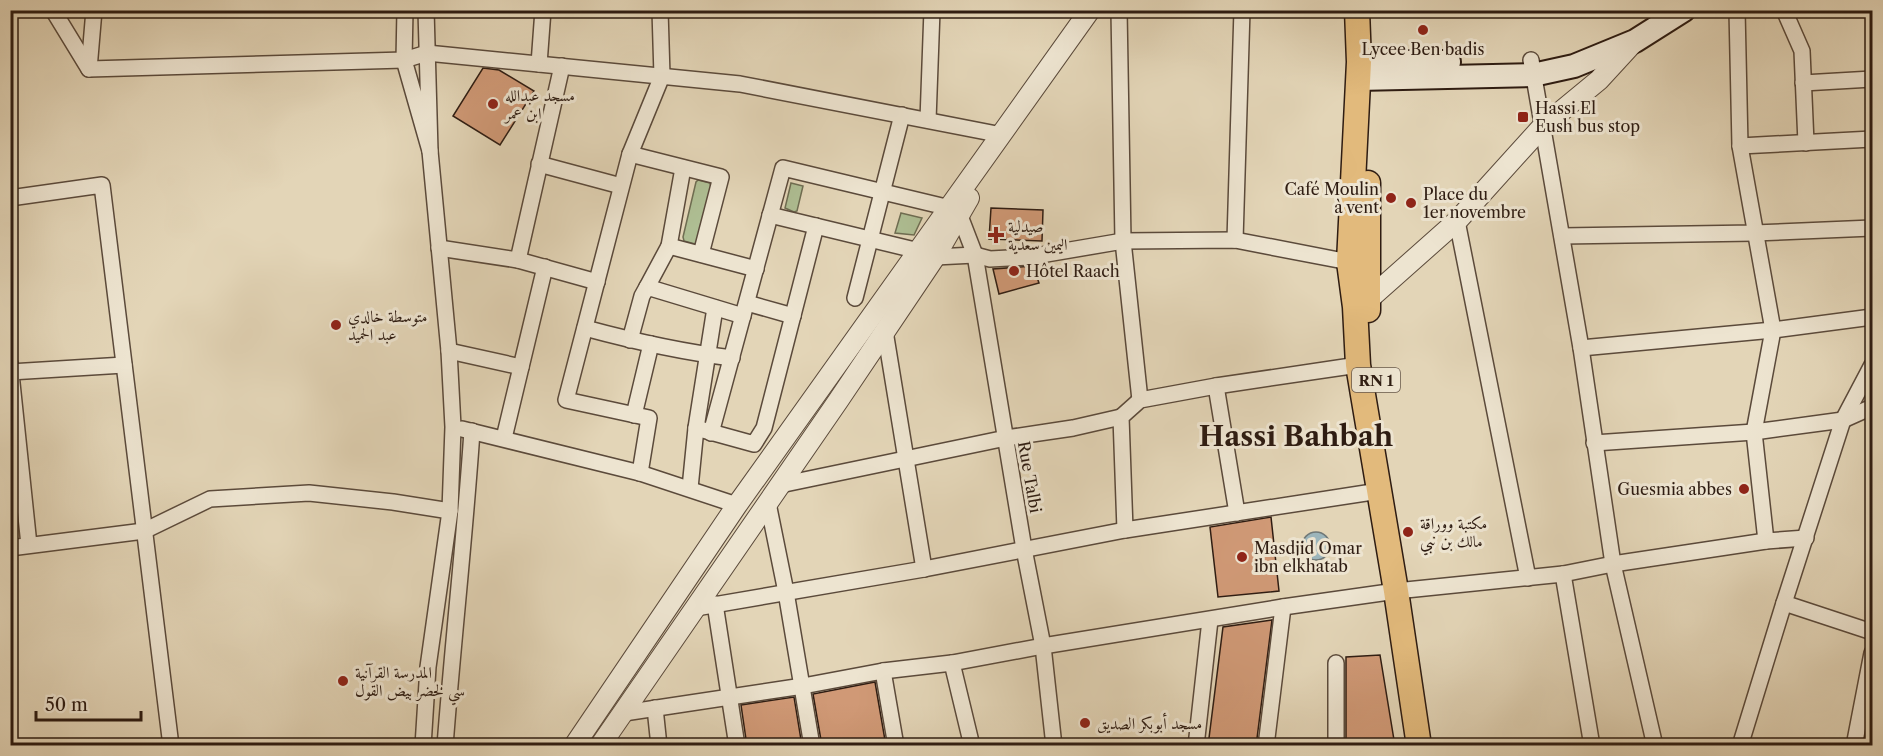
<svg xmlns="http://www.w3.org/2000/svg" width="1883" height="756" font-family="'Libre Caslon Text',Amiri,serif">
  <rect width="100%" height="100%" fill="#e3d5b7"/>
  <filter id="stains"><feTurbulence type="fractalNoise" baseFrequency=".00333" numOctaves="4"/><feColorMatrix values="0 0 0 0 .2 0 0 0 0 .09 0 0 0 0 .02 0 0 0 .5 -.17"/></filter>
  <radialGradient id="worn" r=".72"><stop offset=".6" stop-color="#630" stop-opacity="0"/><stop offset="1" stop-color="#630" stop-opacity=".3"/></radialGradient>
  <g fill="#aebe93" stroke="#6e6d52" stroke-width="1.5">
    <polygon points="698,180 710,183 711,187 698,240 695,244 684,241 683,237 696,182"/>
    <polygon points="791,183 803,186 797,211 794,212 785,208"/>
    <polygon points="901,213 922,218 914,235 895,233"/>
  </g>
  <circle fill="#9cb5bb" stroke="#707877" stroke-width="1.5" cx="1316" cy="546" r="14"/>
  <g fill="#d09976" stroke="#2e1c12" stroke-width="1.5">
    <polygon points="483,68 499,70 534,91 500,145 453,116"/>
    <polygon points="991,208 1043,210 1042,241 989,239"/>
    <polygon points="1033,266 1039,283 999,294 993,269"/>
    <polygon points="1271,517 1279,591 1218,597 1210,527"/>
    <polygon points="1272,620 1256,746 1208,746 1223,627"/>
    <polygon points="1380,655 1395,746 1346,746 1346,657"/>
    <polygon points="875,682 886,746 822,746 813,694"/>
    <polygon points="794,697 802,746 747,746 741,705"/>
  </g>
  <g fill="none" stroke-linecap="round" stroke-linejoin="round">
    <g stroke="#5b4a3b" stroke-width="18">
      <g id="minor">
        <polyline points="53,10 89,69 404,60 427,53 740,84 1002,135"/>
        <polyline points="405,10 404,60 430,151 426,10"/>
        <polyline points="1119,10 1123,241 1140,400"/>
        <polyline points="1737,10 1740,146 1773,330 1754,432 1766,541"/>
        <polyline points="1784,10 1802,51 1806,143"/>
        <polyline points="1531,60 1581,348 1613,564 1655,746"/>
        <polyline points="539,64 543,10"/>
        <polyline points="89,69 94,10"/>
        <polyline points="1803,83 1872,79"/>
        <polyline points="928,120 932,10"/>
        <polyline points="1740,146 1872,139"/>
        <polyline points="630,154 721,177 701,254"/>
        <polyline points="539,164 621,186"/>
        <polyline points="10,198 102,185 171,746"/>
        <polyline points="770,215 919,251 935,257 975,255 990,259 1029,257 1123,241 1235,240 1349,262"/>
        <polyline points="1457,221 1528,578"/>
        <polyline points="1562,236 1754,233 1872,228"/>
        <polyline points="1235,240 1242,10"/>
        <polyline points="669,246 756,269"/>
        <polyline points="439,248 518,260 597,282"/>
        <polyline points="518,260 562,66"/>
        <polyline points="647,287 669,246 683,168"/>
        <polyline points="855,298 902,115"/>
        <polyline points="747,303 793,316"/>
        <path d="M585 328C633 341 682 352 732 358"/>
        <polyline points="885,331 924,569"/>
        <polyline points="630,340 642,296 647,287 743,316"/>
        <polyline points="1581,348 1773,330 1872,317"/>
        <polyline points="449,351 521,367"/>
        <polyline points="10,364 29,545"/>
        <polyline points="10,372 124,365"/>
        <polyline points="1216,386 1237,513"/>
        <polyline points="634,415 651,344"/>
        <polyline points="696,428 754,444 764,428 816,226"/>
        <polyline points="462,429 640,473 737,505"/>
        <polyline points="711,433 783,168 950,208 960,216 975,255 1024,549 1043,646 1054,746"/>
        <polyline points="504,438 545,267"/>
        <polyline points="1594,443 1754,432 1843,420 1872,407"/>
        <polyline points="640,473 649,418 566,400 630,154 662,76 660,10"/>
        <polyline points="780,485 1006,438 1073,428 1121,417"/>
        <polyline points="690,488 696,428 715,308"/>
        <polyline points="768,503 786,592 812,746"/>
        <polyline points="1125,530 1121,417 1140,400 1216,386 1358,365"/>
        <polyline points="10,548 144,531 210,499 309,493 393,502 450,511"/>
        <polyline points="1563,574 1592,746"/>
        <polyline points="1784,603 1872,632"/>
        <polyline points="715,604 737,746"/>
        <polyline points="696,608 924,569 1125,530 1379,491"/>
        <polyline points="952,663 972,746"/>
        <polyline points="1336,663 1336,746"/>
        <polyline points="883,671 896,746"/>
        <polyline points="655,708 659,746"/>
        <polyline points="624,713 803,686 883,671 952,663 1043,646 1283,607 1396,591 1563,574 1613,564 1766,541 1806,538"/>
        <polyline points="423,746 428,667 450,511 453,427 449,351 430,151"/>
        <path d="M445 746C453 640 465 536 472 431"/>
        <polyline points="1196,746 1210,620"/>
        <polyline points="1266,746 1283,607"/>
        <polyline points="1740,746 1784,603 1843,420 1872,365"/>
        <polyline points="1854,746 1872,653"/>
      </g>
    </g>
    <g stroke="#5b4a3b" stroke-width="22">
      <g id="tertiary">
        <polyline points="1368,300 1457,221 1542,127 1599,80 1633,43"/>
        <polyline points="574,746 737,505 1090,10"/>
        <polyline points="600,746 838,401 935,257 969,198"/>
      </g>
    </g>
    <g stroke="#2e1c12" stroke-width="26">
      <g id="secondary">
        <polyline points="1359,62 1449,62"/>
        <polyline points="1358,79 1533,75 1574,66 1635,41 1684,10"/>
      </g>
    </g>
    <g stroke="#2e1c12" stroke-width="27">
      <g id="primary">
        <polyline points="1357,10 1359,62 1349,262 1355,307 1358,365 1396,591 1419,746"/>
        <polyline points="1368,183 1368,310"/>
      </g>
    </g>
    <use href="#minor" stroke="#ede4d0" stroke-width="15"/>
    <use href="#tertiary" stroke="#ede4d0" stroke-width="20"/>
    <use href="#secondary" stroke="#ede4d0" stroke-width="22"/>
    <use href="#primary" stroke="#e2ba7c" stroke-width="24"/>
  </g>
  <g fill="#8f2418" stroke="#ede4d0" stroke-width="2">
    <circle cx="1423" cy="30" r="6"/>
    <circle cx="493" cy="104" r="6"/>
    <rect x="1517" y="111" width="12" height="12" rx="3"/>
    <circle cx="1391" cy="198" r="6"/>
    <circle cx="1411" cy="203" r="6"/>
    <path d="M993 226h6v6h6v6h-6v6h-6v-6h-6v-6h6z"/>
    <circle cx="1014" cy="271" r="6"/>
    <circle cx="336" cy="325" r="6"/>
    <circle cx="1744" cy="489" r="6"/>
    <circle cx="1408" cy="532" r="6"/>
    <circle cx="1242" cy="557" r="6"/>
    <circle cx="343" cy="681" r="6"/>
    <circle cx="1085" cy="723" r="6"/>
  </g>
  <g text-anchor="middle" dominant-baseline="central" stroke-width="6" stroke-linejoin="round" paint-order="stroke">
    <rect fill="#ede4d0" stroke="#67584b" stroke-width="1.5" x="1352" y="368" width="48" height="24" rx="4.5"/>
    <g font-size="15" font-weight="bold" fill="#2e1c12">
      <text x="1376" y="380">RN 1</text>
    </g>
    <g font-size="16" fill="#2e1c12" stroke="#ede4d0" text-anchor="start">
      <text x="1423" y="49" text-anchor="middle">Lycee Ben badis</text>
      <text x="505" y="95">مسجد عبدالله<tspan x="505" dy="18">ابن عمر</tspan></text>
      <text x="1535" y="108">Hassi El<tspan x="1535" dy="18">Eush bus stop</tspan></text>
      <text x="1379" y="189" text-anchor="end">Café Moulin<tspan x="1379" dy="18">à vent</tspan></text>
      <text x="1423" y="194">Place du<tspan x="1423" dy="18">1er novembre</tspan></text>
      <text x="1008" y="226">صيدلية<tspan x="1008" dy="18">اليمين سعدية</tspan></text>
      <text x="1026" y="271">Hôtel Raach</text>
      <text x="348" y="316">متوسطة خالدي<tspan x="348" dy="18">عبد الحميد</tspan></text>
      <text x="1732" y="489" text-anchor="end">Guesmia abbes</text>
      <text x="1420" y="523">مكتبة ووراقة<tspan x="1420" dy="18">مالك بن نبي</tspan></text>
      <text x="1254" y="548">Masdjid Omar<tspan x="1254" dy="18">ibn elkhatab</tspan></text>
      <text x="355" y="672">المدرسة القرآنية<tspan x="355" dy="18">سي لخضر بيض القول</tspan></text>
      <text x="1097" y="723">مسجد أبوبكر الصديق</text>
    </g>
    <g font-size="16" fill="#2e1c12" stroke="#ede4d0">
      <text transform="translate(1030 477) rotate(80)">Rue Talbi</text>
    </g>
    <g font-size="28" font-weight="bold" fill="#2e1c12" stroke="#ede4d0">
      <text x="1296" y="436">Hassi Bahbah</text>
    </g>
  </g>
  <rect width="1883" height="756" fill="none" stroke="#e3d5b7" stroke-width="36"/>
  <rect x="12" y="12" width="1859" height="732" fill="none" stroke="#2e1c12" stroke-width="3"/>
  <rect x="18" y="18" width="1847" height="720" fill="none" stroke="#2e1c12" stroke-width="1.5"/>
  <path d="M36 711v9h105v-9" fill="none" stroke="#2e1c12" stroke-width="3"/>
  <text x="45" y="711" font-size="18" fill="#2e1c12" stroke="#ede4d0" stroke-width="4.5" paint-order="stroke">50 m</text>
  <rect width="100%" height="100%" filter="url(#stains)"/>
  <rect width="100%" height="100%" fill="url(#worn)"/>
</svg>
